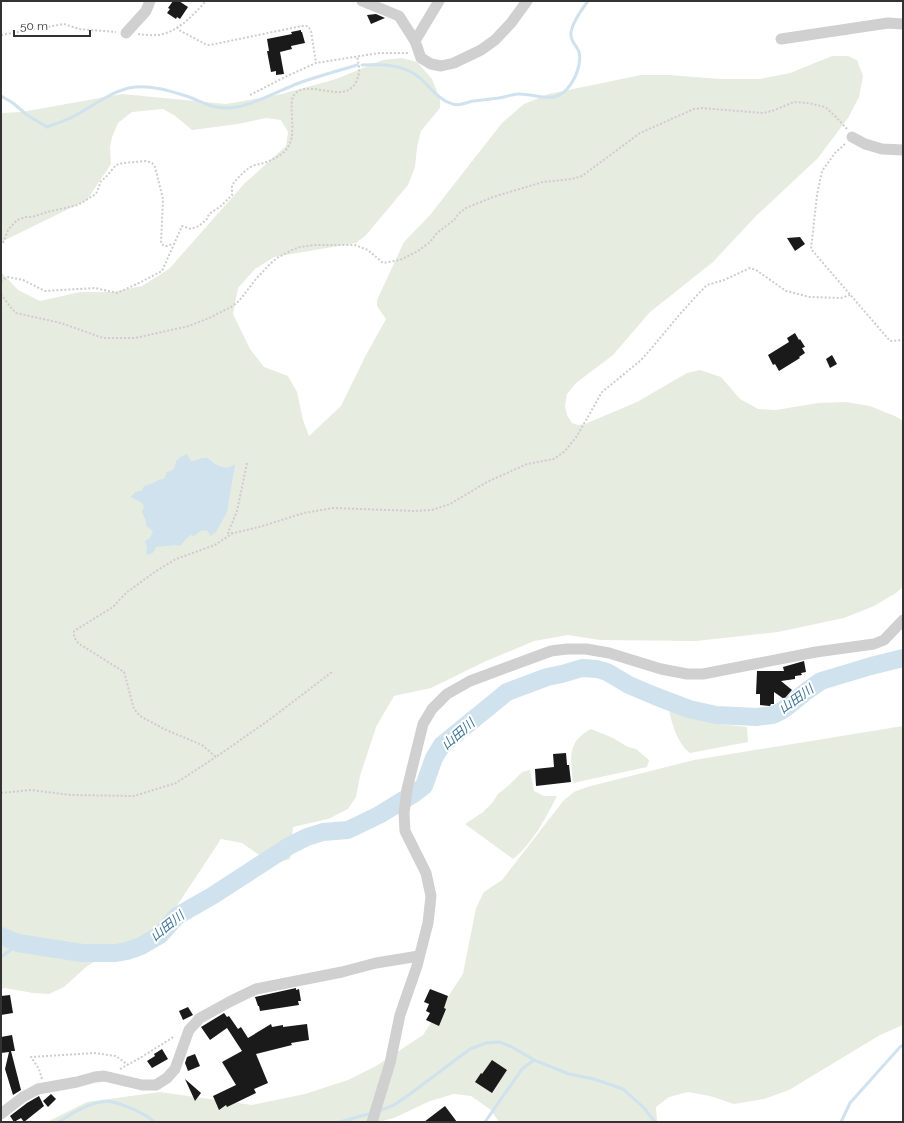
<svg xmlns="http://www.w3.org/2000/svg" width="904" height="1123" font-family="Raleway,'Noto Sans JP',sans-serif">
  <rect width="100%" height="100%" fill="#fff"/>
  <g fill="#e6ecdf">
    <polygon points="832,56 848,56 857,60 863,76 859,97 848,118 818,158 756,216 713,262 650,312 613,355 576,383 567,394 565,406 567,415 572,423 578,425 585,424 637,402 687,373 700,370 721,377 740,399 758,409 776,410 818,403 846,402 870,406 897,417 903,421 903,587 896,593 874,606 844,618 778,632 696,641 600,640 568,635 534,641 484,662 431,688 394,696 376,727 360,776 356,797 348,809 328,819 293,827 290,859 272,864 242,843 221,839 157,936 144,947 134,949 116,948 86,967 64,987 49,994 33,993 5,988 1,989 1,272 18,290 40,301 80,292 112,292 142,286 169,269 244,184 286,146 288,132 281,120 266,118 238,124 192,130 174,115 163,109 132,112 118,123 112,137 110,147 111,164 87,200 1,242 1,113 22,112 122,94 226,104 282,94 336,79 383,60 402,58 417,62 432,79 440,99 440,108 421,131 417,147 415,167 408,185 366,235 356,243 274,257 255,269 238,288 233,314 250,349 264,367 288,376 297,392 303,420 309,436 341,406 365,357 386,319 377,306 377,300 404,242 430,215 502,123 524,104 549,94 641,75 669,75 720,79 760,79 790,73"/>
    <path d="M669 711 721 724 747 727 748 742 690 753C677 743 673 726 669 711Z"/>
    <polygon points="903,726 903,1025 880,1035 789,1090 764,1099 734,1104 710,1096 688,1092 669,1097 656,1107 657,1122 499,1122 491,1110 471,1096 454,1094 430,1101 394,1118 378,1122 47,1122 87,1102 160,1092 252,1105 305,1094 348,1080 376,1066 423,1035 463,974 476,908 484,892 502,880 564,800 574,792 587,787 694,760"/>
    <path d="M591 729 613 738 628 747 636 749 649 760 647 767 573 783C571 759 566 742 591 729Z"/>
    <path d="M530 770 534 791 544 796H557C545 819 533 843 513 859L465 824 483 812 492 803 498 794 508 786 522 772Z"/>
  </g>
  <path fill="#cfe2ee" d="M187 454 191 461C196 461 203 457 207 458 209 459 211 460 212 462 221 468 226 470 235 464L227 512 216 532 210 536 208 531 202 530 194 536 191 535 187 538 180 546 176 545 156 547C154 553 152 554 146 555L147 548 145 541 150 538 153 531 146 526V521L142 512 144 507 142 503 131 497 135 492 142 491 144 486C153 484 155 480 164 479L167 472C174 470 175 468 176 461L181 457Z"/>
  <g fill="none" stroke-linecap="round" stroke-linejoin="round">
    <g stroke="#cfe2ee" stroke-width="3">
      <path d="M362 65C382 64 403 64 420 78 429 86 438 99 450 103 459 107 464 103 473 101 483 100 494 99 504 97 509 96 513 94 518 94 535 93 554 105 567 89 575 80 582 64 579 52 577 45 570 42 571 33 572 23 582 9 588 1"/>
      <path d="M1 96 13 103 27 115 47 127C58 123 68 120 78 114 94 105 111 92 129 88 149 84 171 91 189 97 204 103 211 108 227 108 248 108 278 91 299 83 318 76 338 71 357 65"/>
      <polyline points="1,957 19,944"/>
      <polyline points="379,1111 394,1105 410,1094 470,1049 486,1043 499,1042 512,1047 534,1060 569,1074 594,1079 623,1089 644,1108 655,1122"/>
      <path d="M59 1122C72 1113 95 1099 112 1102 119 1103 128 1107 135 1110 142 1114 149 1116 154 1122"/>
      <polyline points="340,1122 372,1113"/>
      <polyline points="485,1122 522,1069 534,1060"/>
      <polyline points="841,1122 850,1103 900,1047 903,1045"/>
    </g>
    <polyline stroke="#cfe2ee" stroke-width="18" points="1,936 18,943 82,953 116,953 127,951 141,946 160,935 177,916 212,896 289,846 307,837 323,832 348,830 379,815 415,793 424,786 434,758 442,745 507,692 547,677 562,674 582,668 597,669 607,672 629,685 655,696 689,709 716,715 756,717 773,715 783,710 808,690 821,681 871,666 903,658"/>
  </g>
  <g fill="#1a1a1a">
    <polygon points="173,1 179,1 188,7 180,19 177,17 176,19 167,13 170,9 168,8"/>
    <polygon points="376,14 385,18 371,24 367,15"/>
    <polygon points="301,30 301,32 302,32 305,43 291,46 292,49 280,52 284,74 276,75 276,71 271,72 267,51 269,51 267,39 292,34 291,32"/>
    <polygon points="800,237 805,244 795,251 787,238"/>
    <polygon points="795,333 799,340 800,339 805,347 802,348 805,353 799,357 800,358 779,371 775,364 773,365 768,355 789,342 787,338"/>
    <polygon points="832,355 837,364 830,368 826,359"/>
    <polygon points="804,661 806,672 801,673 802,675 795,676 795,679 781,681 792,690 784,699 774,692 774,704 771,704 770,706 760,705 760,694 756,694 757,671 784,671 783,667"/>
    <polygon points="566,753 567,765 569,765 571,782 536,786 535,769 554,767 553,754"/>
    <polygon points="296,988 296,990 299,989 301,1001 298,1001 299,1005 260,1011 259,1006 258,1006 255,997"/>
    <polygon points="430,989 448,996 444,1008 446,1009 439,1026 426,1020 430,1013 426,1011 429,1004 424,1002"/>
    <polygon points="10,995 13,1013 1,1015 1,996"/>
    <polygon points="188,1007 193,1015 183,1020 179,1011"/>
    <polygon points="224,1013 227,1017 229,1016 238,1029 241,1027 248,1038 271,1024 272,1027 283,1025 283,1027 307,1024 309,1040 291,1043 292,1045 256,1054 268,1083 254,1089 256,1093 227,1107 226,1105 219,1110 213,1096 236,1085 222,1062 242,1051 227,1028 210,1040 201,1027"/>
    <polygon points="12,1035 15,1051 11,1051 21,1090 13,1095 5,1069 9,1052 1,1053 1,1037"/>
    <polygon points="162,1049 168,1059 152,1068 147,1061 155,1056 154,1054"/>
    <polygon points="195,1054 200,1066 188,1071 185,1063 187,1057"/>
    <polygon points="492,1060 507,1070 492,1093 475,1082 481,1073 482,1074"/>
    <polygon points="185,1079 201,1093 195,1101"/>
    <polygon points="51,1094 56,1099 48,1107 43,1101"/>
    <polygon points="39,1096 44,1106 24,1122 21,1118 14,1122 10,1116 27,1103"/>
    <polygon points="445,1106 457,1122 424,1122"/>
  </g>
  <g fill="none" stroke-linecap="round" stroke-linejoin="round">
    <g stroke="#cdcdcd" stroke-width="2" stroke-dasharray="2 2" stroke-linecap="butt">
      <polyline points="177,27 179,30 207,45 215,44 302,26 308,26 311,31 316,63"/>
      <path d="M138 34C146 35 156 36 163 34 181 29 194 14 206 1"/>
      <polyline points="1,35 64,24 79,29 116,32"/>
      <polyline points="250,95 287,76 316,63 379,53 409,53"/>
      <polyline points="845,144 835,153 822,171 817,195 811,249 890,341 903,340"/>
      <polyline points="3,243 8,230 17,220 26,217 32,217 47,212 78,205 96,194 101,181 106,177 116,165 123,163 146,161 152,163 155,167 163,199 161,243 164,246 167,246 172,244 174,244"/>
      <path d="M1 282 4 279 8 277 23 280 45 291 95 288 117 293 139 283 162 271 182 226 191 229 199 226 207 219 209 214 221 206 232 195V185C237 179 242 173 249 168 253 165 259 164 264 163 274 159 286 154 290 143 296 131 288 103 294 95 308 77 344 106 356 82 361 72 359 66 357 56"/>
      <polyline points="1,294 12,309 16,313 61,323 103,338 135,338 189,326 209,318 231,307 239,301 256,279 270,264 277,258 292,250 300,247 314,245 355,245 368,250 383,263 400,260 418,251 430,242 437,233 455,219 458,214 466,208 493,197 543,182 572,179 582,176 640,133 694,109 702,108 763,113 772,111 794,102 808,103 825,107 835,116 847,129"/>
      <polyline points="247,463 237,511 228,533 234,533 259,527 304,513 333,508 415,511 432,510 450,504 487,482 527,464 554,459 565,451 577,436 602,392 640,361 650,350 680,314 699,293 707,285 724,280 750,268 756,270 786,291 810,297 841,298 850,295"/>
      <polyline points="233,533 215,545 176,559 156,571 126,593 113,607 74,631 74,637 78,643 124,672 134,709 140,716 164,729 202,745 216,757 269,720 332,672"/>
      <polyline points="1,793 31,790 71,795 134,796 176,783 216,757"/>
      <polyline points="120,1069 140,1058 175,1036"/>
      <polyline points="42,1079 39,1069 31,1057 94,1053 116,1056 128,1065"/>
    </g>
    <g stroke="#d0d0d0" stroke-width="11">
      <polyline points="362,1 399,16 415,41 421,58 431,64 441,66 454,63 481,50 495,40 511,23 527,1"/>
      <polyline points="126,33 146,11 150,1"/>
      <polyline points="781,39 888,23 903,24"/>
      <polyline points="415,41 439,1"/>
      <polyline points="852,137 865,144 882,149 903,150"/>
      <polyline points="1,1114 23,1097 38,1089 77,1082 95,1077 104,1076 142,1085 156,1085 167,1078 175,1069 189,1030 200,1018 231,1001 256,989 342,972 376,963 419,956"/>
      <polyline points="372,1122 390,1063 400,1015 417,966 428,923 431,896 426,873 405,831 404,813 407,789 423,724 432,709 447,694 470,681 551,651 567,649 586,649 609,653 661,669 687,674 703,674 816,652 874,644 884,640 903,620"/>
    </g>
  </g>
  <g text-anchor="middle" dominant-baseline="central" stroke-width="4" stroke-linejoin="round" paint-order="stroke">
    <g font-size="13" font-style="italic" fill="#3f7597" stroke="#fff">
      <text transform="translate(796 699) rotate(-36)">山田川</text>
      <text transform="translate(458 734) rotate(-41)">山田川</text>
      <text transform="translate(167 926) rotate(-39)">山田川</text>
    </g>
  </g>
  <rect width="904" height="1123" fill="none" stroke="#333333" stroke-width="4"/>
  <path d="M14 30v6h76v-6" fill="none" stroke="#333333" stroke-width="2"/>
  <text x="20" y="30" font-size="12" fill="#333333" stroke="#ffffff" stroke-width="3" paint-order="stroke">50 m</text>
</svg>
